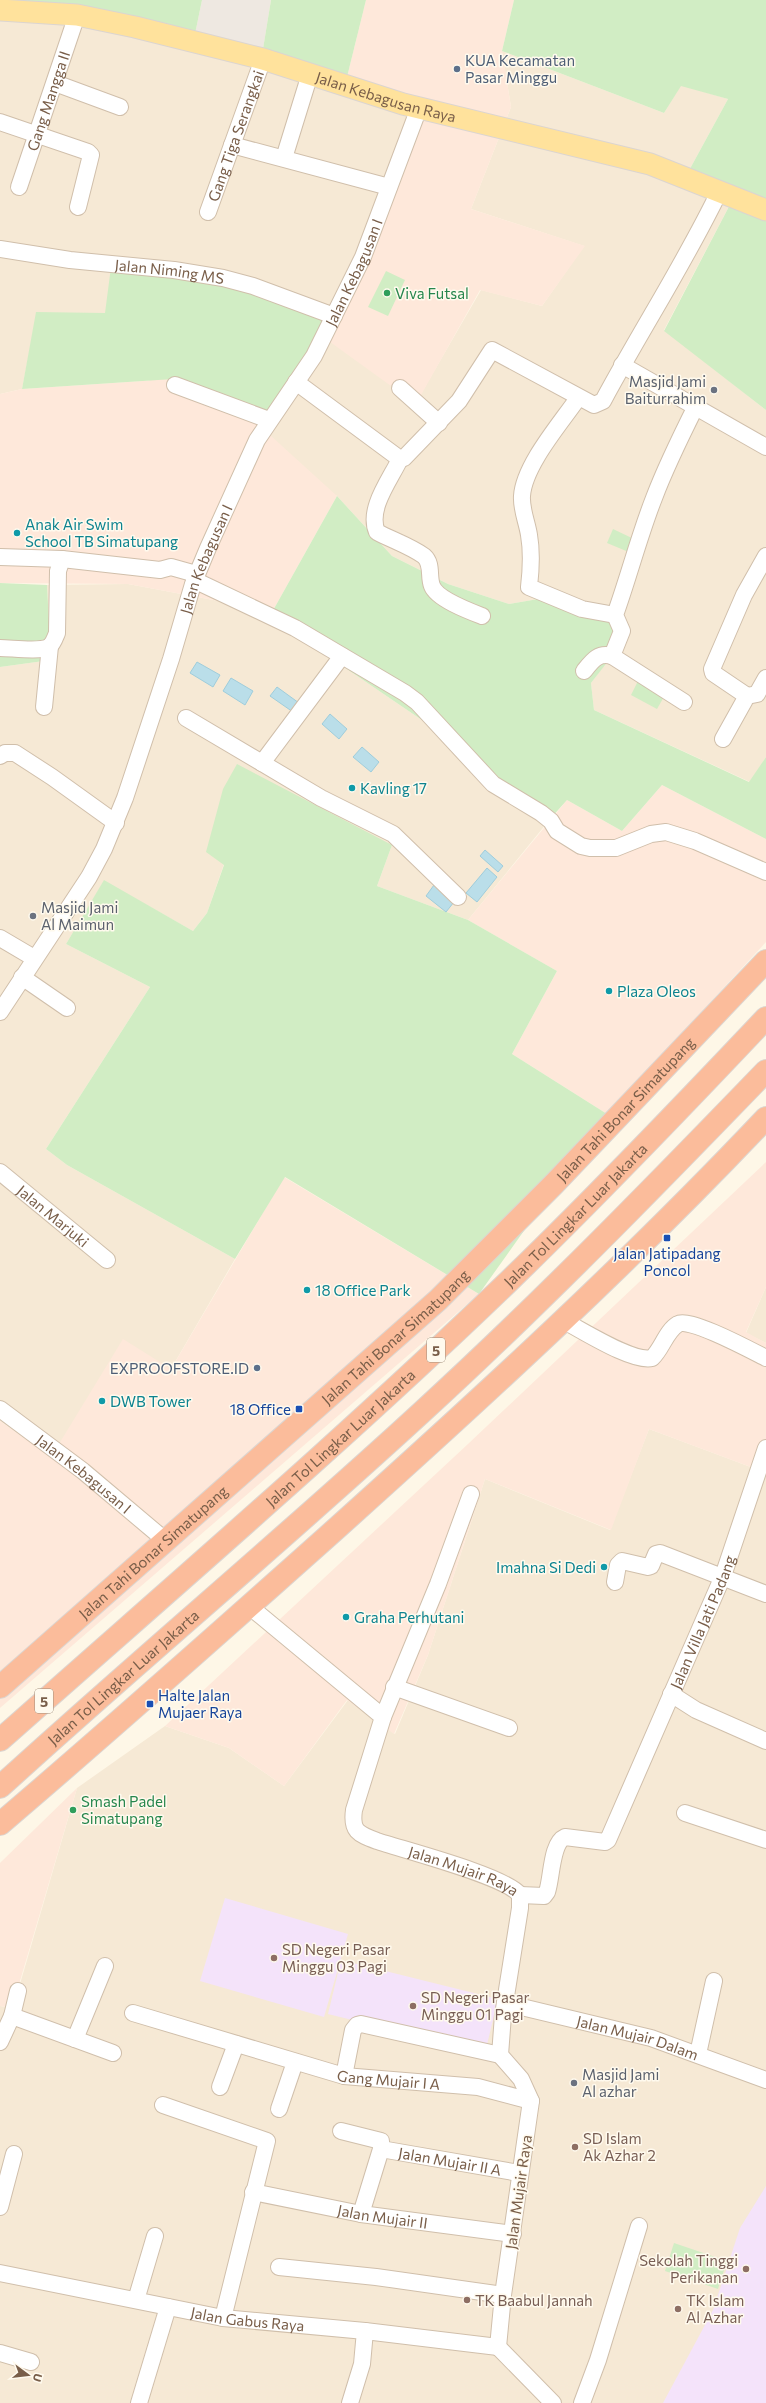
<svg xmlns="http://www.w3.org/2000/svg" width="766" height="2403" font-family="Commissioner,sans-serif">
  <rect width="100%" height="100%" fill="#fef7e7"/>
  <g fill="#f6e9d5">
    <polygon points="0,3 418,101 415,404 481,290 542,306 584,246 471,209 511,107 502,51 664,113 681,85 728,99 686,176 735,195 664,330 766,410 766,757 750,782 594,710 591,683 615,651 544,598 509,604 448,584 392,556 337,496 37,312 22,389 0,394"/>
    <polygon points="128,584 224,602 316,648 438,731 551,818 468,920 377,886 392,845 224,864 207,913 193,931 104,881 66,944 150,987 46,1149 67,1165 235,1259 171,1369 51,1457 0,1421 0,667 51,660 47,585"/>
    <polygon points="766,1287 766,1343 746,1333"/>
    <polygon points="649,1429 756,1469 766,1445 766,2403 0,2403 0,2006 13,2008 77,1788 165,1726 229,1748 284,1786 348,1700 395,1734 428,1655 485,1479 610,1530"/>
  </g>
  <g fill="#fee8da">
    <polygon points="366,0 514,0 502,51 511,107 471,209 585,246 542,306 480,290 416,404 319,334 379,223 418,102 347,77"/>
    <polygon points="173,379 259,425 337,496 266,623 224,602 128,584 0,583 0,394 22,389"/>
    <polygon points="662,785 766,839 766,942 607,1114 512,1054 557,971 468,920 567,800 622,831"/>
    <polygon points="766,1162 766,1287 746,1332 766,1343 766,1445 756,1469 649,1429 611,1530 485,1479 428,1655 394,1734 347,1700 284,1786 229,1748 165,1726 468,1444"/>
    <polygon points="284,1177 479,1294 0,1708 0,1421 51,1457 123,1339 171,1369"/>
    <polygon points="77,1788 12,2008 0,2006 0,1863"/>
  </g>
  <polygon fill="#eee8e1" points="202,0 271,0 262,55 195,34"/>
  <g fill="#f4e3fa">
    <polygon points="225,1898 348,1934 324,2017 200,1981"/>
    <polygon points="341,1960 498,1999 485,2053 328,2014"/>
    <polygon points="766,2186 766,2403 663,2403 713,2310 740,2228"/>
  </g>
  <g fill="#d1edc4">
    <polygon points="3,0 202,0 195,34"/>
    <polygon points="271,0 366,0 347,77 262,55"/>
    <polygon points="514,0 766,0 766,410 664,331 735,195 686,176 728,99 681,86 664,113 502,51"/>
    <polygon points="111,267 190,275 332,307 301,373 259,425 173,379 22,389 36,312 105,313"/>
    <polygon points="386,271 405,280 388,316 368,307"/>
    <polygon points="337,496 392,556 448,584 509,604 544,598 616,625 616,651 591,683 594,710 749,782 766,757 766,839 662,785 622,831 567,800 551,818 506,801 438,731 316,648 266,623"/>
    <polygon points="613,529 636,540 631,553 607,543"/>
    <polygon points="0,583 47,585 51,660 0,667"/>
    <polygon points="638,681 665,695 657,709 631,695"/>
    <polygon points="237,764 392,845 377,886 468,920 557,971 512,1054 607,1114 479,1294 285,1177 235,1259 67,1165 46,1149 150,987 66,944 104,880 193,931 207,913 224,865 206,852 223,789"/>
    <polygon points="674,2243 727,2261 718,2289 665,2271"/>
  </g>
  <g fill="#badee9" stroke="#9fcddb">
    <polygon points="197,662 220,675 213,687 190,673"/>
    <polygon points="231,678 253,691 245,705 223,691"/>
    <polygon points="277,687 299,703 293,712 270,696"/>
    <polygon points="330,714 347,729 339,739 322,724"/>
    <polygon points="362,747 379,762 371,772 353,757"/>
    <polygon points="485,850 503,866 498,872 480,856"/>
    <polygon points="487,868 497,877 477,902 466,893"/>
    <polygon points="434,885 454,902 446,912 426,896"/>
  </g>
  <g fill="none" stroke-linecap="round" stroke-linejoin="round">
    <g stroke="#d0bfab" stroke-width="18">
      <g id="minor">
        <polyline points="55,83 120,107"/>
        <polyline points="0,122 88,152 91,155 78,207"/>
        <polyline points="232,145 389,187"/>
        <polyline points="284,158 310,74"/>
        <path id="s1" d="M19 187 77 15"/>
        <path id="s2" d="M208 212 263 59"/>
        <path id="s3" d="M0 249 70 260 174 270 223 278 253 286 334 316"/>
        <polyline points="622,365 766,447"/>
        <path d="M296 382 400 459 404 458 459 401 492 350 594 405 603 401C641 330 685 263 720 190"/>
        <polyline points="175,385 269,420"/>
        <polyline points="400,388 439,423"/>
        <path d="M578 398C561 423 524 465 522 496 521 509 527 522 529 535 532 552 531 570 529 587L582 609 615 615"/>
        <path d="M400 459C390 480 367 509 377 532 392 540 410 546 424 556 433 564 428 576 432 586 437 599 469 611 482 616"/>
        <polyline points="0,557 62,559"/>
        <polyline points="194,580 295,628 405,693 417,702 493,784 541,813 551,821 557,831 581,846 590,848 616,848 651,834 666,832 695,841 766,872"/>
        <path d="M0 648C12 648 39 652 49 647 53 644 55 638 57 633L58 571 62 559 160 570 171 567 196 574"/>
        <path d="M584 671C592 661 598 652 612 656"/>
        <polyline points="747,696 713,673 712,669 744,595 766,556"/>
        <path d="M684 702 612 656 622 631 615 615C629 576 639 536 654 498 666 466 681 436 696 406"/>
        <polyline points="44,707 50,646"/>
        <polyline points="186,718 321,798 393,834 458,897"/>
        <polyline points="723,739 747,696 757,694 766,678"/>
        <polyline points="0,756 5,753 15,753 52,777 116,823"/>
        <polyline points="262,763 342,656"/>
        <polyline points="0,938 34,958"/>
        <polyline points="22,977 67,1008"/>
        <path id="s4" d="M0 1012 89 877 104 849 125 798 171 659 193 584 208 548 257 440 314 356 363 257 419 108"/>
        <path id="s5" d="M0 1172 107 1260"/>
        <path d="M564 1321C582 1330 633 1363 652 1358 662 1349 666 1331 678 1324 689 1317 752 1351 766 1358"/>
        <path id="s6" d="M0 1409 83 1471 166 1541"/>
        <polyline points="615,1582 618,1565 622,1561 648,1567 651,1566 656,1554 660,1553 766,1594"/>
        <path id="s7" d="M249 1606 383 1717 354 1810C351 1831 358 1834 377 1841 404 1850 506 1876 520 1895V1908L503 2015 500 2055 521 2079 531 2101 503 2295 498 2347"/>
        <polyline points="394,1687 509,1728"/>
        <polyline points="671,1694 696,1710 766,1741"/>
        <polyline points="383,1717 438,1584 471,1494"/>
        <polyline points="685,1813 766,1840"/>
        <path id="s8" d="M520 1895 544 1896 547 1892C552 1878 551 1843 565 1837L605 1842 608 1840 723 1576 766 1448"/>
        <path id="s9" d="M505 2003 651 2038 766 2080"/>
        <path id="s10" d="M133 2013 344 2076 478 2087 531 2101"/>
        <polyline points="12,2016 113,2053"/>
        <polyline points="75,2039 105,1966"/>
        <polyline points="0,2042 12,2016 18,1991"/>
        <polyline points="698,2054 714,1981"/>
        <polyline points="344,2076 353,2030 357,2025 361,2024 500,2055"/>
        <polyline points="220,2087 236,2044"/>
        <polyline points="163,2105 267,2141 223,2318"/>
        <polyline points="279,2109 295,2062"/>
        <polyline points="341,2131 381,2141 381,2149 361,2214"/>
        <path id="s11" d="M381 2149 519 2173"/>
        <path id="s12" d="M253 2192 361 2214 513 2234"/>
        <polyline points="0,2207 14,2154"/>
        <polyline points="279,2267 376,2277 503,2295"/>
        <path id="s13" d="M0 2273 223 2318 365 2331 498 2347"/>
        <polyline points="136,2300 155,2236"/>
        <polyline points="498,2347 553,2403"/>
        <polyline points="0,2353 31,2362"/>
        <polyline points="139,2403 168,2307"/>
        <polyline points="350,2403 362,2364 365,2331"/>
        <polyline points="582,2403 598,2360 639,2226"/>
      </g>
    </g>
    <g stroke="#dcd5d0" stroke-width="23">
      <g id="major">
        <path id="s14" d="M0 10 77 15 135 27 263 59 403 104 650 164 766 210"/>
      </g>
    </g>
    <g stroke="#dcd5d0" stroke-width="24">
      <g id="highway">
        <path id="s15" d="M0 1687 438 1300 554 1184 766 961"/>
        <path id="s16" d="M0 1740C170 1589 343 1441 507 1283 596 1197 681 1108 766 1018"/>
        <path id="s17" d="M0 1787C139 1660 283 1540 422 1412 541 1303 654 1187 766 1071"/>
        <path d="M0 1824C114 1727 226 1627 338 1527 485 1395 630 1262 766 1118"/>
      </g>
    </g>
    <use href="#minor" stroke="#fff" stroke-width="16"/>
    <use href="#major" stroke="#ffe29c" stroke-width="21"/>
    <use href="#highway" stroke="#fbbc9b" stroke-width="22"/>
  </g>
  <g fill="#5c6f8a" stroke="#fffaee" stroke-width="1.5">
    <circle cx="457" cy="69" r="4"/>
    <circle cx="257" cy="1368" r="4"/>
  </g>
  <g fill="#2e9e5b" stroke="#fffaee" stroke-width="1.5">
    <circle cx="387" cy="293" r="4"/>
    <circle cx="73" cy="1810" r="4"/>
  </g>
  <g fill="#6b7280" stroke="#fffaee" stroke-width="1.5">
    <circle cx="714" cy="390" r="4"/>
    <circle cx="33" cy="916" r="4"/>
    <circle cx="574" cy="2083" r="4"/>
  </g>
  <g fill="#0f9aa8" stroke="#fffaee" stroke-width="1.5">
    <circle cx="17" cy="533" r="4"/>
    <circle cx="352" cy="788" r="4"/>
    <circle cx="609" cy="991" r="4"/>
    <circle cx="307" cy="1290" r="4"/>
    <circle cx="102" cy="1401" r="4"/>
    <circle cx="604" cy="1567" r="4"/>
    <circle cx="346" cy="1617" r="4"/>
  </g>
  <g fill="#1a4fb4" stroke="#fffaee" stroke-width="1.5">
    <rect x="663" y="1234" width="8" height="8" rx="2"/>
    <rect x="295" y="1405" width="8" height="8" rx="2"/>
    <rect x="146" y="1700" width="8" height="8" rx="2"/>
  </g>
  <g fill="#8d6e63" stroke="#fffaee" stroke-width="1.5">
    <circle cx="274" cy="1958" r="4"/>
    <circle cx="413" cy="2006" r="4"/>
    <circle cx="575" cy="2147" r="4"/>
    <circle cx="746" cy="2269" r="4"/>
    <circle cx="467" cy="2300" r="4"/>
    <circle cx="678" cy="2309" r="4"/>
  </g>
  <g text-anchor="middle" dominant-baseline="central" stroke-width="3" stroke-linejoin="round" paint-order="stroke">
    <g fill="#fffaee" stroke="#a18d7a" stroke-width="1">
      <rect x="427" y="1338" width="18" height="24" rx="3"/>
      <rect x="35" y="1689" width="18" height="24" rx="3"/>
    </g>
    <g font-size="14" font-weight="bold" fill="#795e49">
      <text x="436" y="1350">5</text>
      <text x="44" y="1701">5</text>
    </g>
    <g font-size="15" fill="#4e5e75" stroke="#fffaee" text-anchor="start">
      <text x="465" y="60">KUA Kecamatan<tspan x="465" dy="17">Pasar Minggu</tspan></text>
      <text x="249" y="1368" text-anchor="end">EXPROOFSTORE.ID</text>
    </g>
    <g font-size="15" fill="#795e49" stroke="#fffaee">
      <text stroke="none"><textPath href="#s14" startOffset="397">Jalan Kebagusan Raya</textPath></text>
      <text stroke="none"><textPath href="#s1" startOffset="91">Gang Mangga II</textPath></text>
      <text stroke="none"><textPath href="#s2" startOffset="81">Gang Tiga Serangkai</textPath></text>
      <text stroke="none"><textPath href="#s3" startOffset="171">Jalan Niming MS</textPath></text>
      <text stroke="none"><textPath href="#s4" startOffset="825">Jalan Kebagusan I</textPath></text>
      <text stroke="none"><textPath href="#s4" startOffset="501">Jalan Kebagusan I</textPath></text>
      <text stroke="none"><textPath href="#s15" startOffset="852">Jalan Tahi Bonar Simatupang</textPath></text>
      <text stroke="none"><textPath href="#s16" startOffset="779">Jalan Tol Lingkar Luar Jakarta</textPath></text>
      <text stroke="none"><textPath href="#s5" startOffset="69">Jalan Marjuki</textPath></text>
      <text stroke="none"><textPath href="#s15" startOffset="528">Jalan Tahi Bonar Simatupang</textPath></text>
      <text stroke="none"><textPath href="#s16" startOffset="455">Jalan Tol Lingkar Luar Jakarta</textPath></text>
      <text stroke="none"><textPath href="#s6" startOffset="106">Jalan Kebagusan I</textPath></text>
      <text stroke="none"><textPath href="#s15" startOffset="204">Jalan Tahi Bonar Simatupang</textPath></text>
      <text stroke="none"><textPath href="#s8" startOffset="370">Jalan Villa Jati Padang</textPath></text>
      <text stroke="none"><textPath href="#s17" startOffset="165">Jalan Tol Lingkar Luar Jakarta</textPath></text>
      <text stroke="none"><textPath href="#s7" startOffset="407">Jalan Mujair Raya</textPath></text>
      <text stroke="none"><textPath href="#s9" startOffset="137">Jalan Mujair Dalam</textPath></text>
      <text stroke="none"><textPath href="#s10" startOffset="265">Gang Mujair I A</textPath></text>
      <text stroke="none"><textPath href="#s11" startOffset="70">Jalan Mujair II A</textPath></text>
      <text transform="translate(518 2192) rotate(-82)">Jalan Mujair Raya</text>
      <text stroke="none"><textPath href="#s12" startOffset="132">Jalan Mujair II</textPath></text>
      <text stroke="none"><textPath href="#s13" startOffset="252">Jalan Gabus Raya</textPath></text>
    </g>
    <g font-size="15" fill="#27864d" stroke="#fffaee" text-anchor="start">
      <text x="395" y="293">Viva Futsal</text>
      <text x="81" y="1801">Smash Padel<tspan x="81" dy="17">Simatupang</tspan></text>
    </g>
    <g font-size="15" fill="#5b616d" stroke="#fffaee" text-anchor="start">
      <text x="706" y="381" text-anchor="end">Masjid Jami<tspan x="706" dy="17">Baiturrahim</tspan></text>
      <text x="41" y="907">Masjid Jami<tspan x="41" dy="17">Al Maimun</tspan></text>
      <text x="582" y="2074">Masjid Jami<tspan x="582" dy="17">Al azhar</tspan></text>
    </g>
    <g font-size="15" fill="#0d838f" stroke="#fffaee" text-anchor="start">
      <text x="25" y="524">Anak Air Swim<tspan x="25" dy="17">School TB Simatupang</tspan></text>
      <text x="360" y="788">Kavling 17</text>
      <text x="617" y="991">Plaza Oleos</text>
      <text x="315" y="1290">18 Office Park</text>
      <text x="110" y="1401">DWB Tower</text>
      <text x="596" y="1567" text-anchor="end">Imahna Si Dedi</text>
      <text x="354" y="1617">Graha Perhutani</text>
    </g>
    <g font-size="15" fill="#164399" stroke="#fffaee">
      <text x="667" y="1253">Jalan Jatipadang<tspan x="667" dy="17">Poncol</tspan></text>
      <text x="291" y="1409" text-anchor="end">18 Office</text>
      <text x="158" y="1695" text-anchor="start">Halte Jalan<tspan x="158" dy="17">Mujaer Raya</tspan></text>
    </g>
    <g font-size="15" fill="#785e54" stroke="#fffaee" text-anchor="start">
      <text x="282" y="1949">SD Negeri Pasar<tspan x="282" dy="17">Minggu 03 Pagi</tspan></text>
      <text x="421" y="1997">SD Negeri Pasar<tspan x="421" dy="17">Minggu 01 Pagi</tspan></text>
      <text x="583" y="2138">SD Islam<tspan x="583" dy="17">Ak Azhar 2</tspan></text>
      <text x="738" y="2260" text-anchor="end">Sekolah Tinggi<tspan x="738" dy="17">Perikanan</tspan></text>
      <text x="475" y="2300">TK Baabul Jannah</text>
      <text x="686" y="2300">TK Islam<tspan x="686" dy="17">Al Azhar</tspan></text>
    </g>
  </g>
  <g transform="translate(28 2375) rotate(105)" stroke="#fffaee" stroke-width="3" paint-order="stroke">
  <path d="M0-3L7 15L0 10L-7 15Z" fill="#795e49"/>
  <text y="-6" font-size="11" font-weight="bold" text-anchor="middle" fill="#795e49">U</text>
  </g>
</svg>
